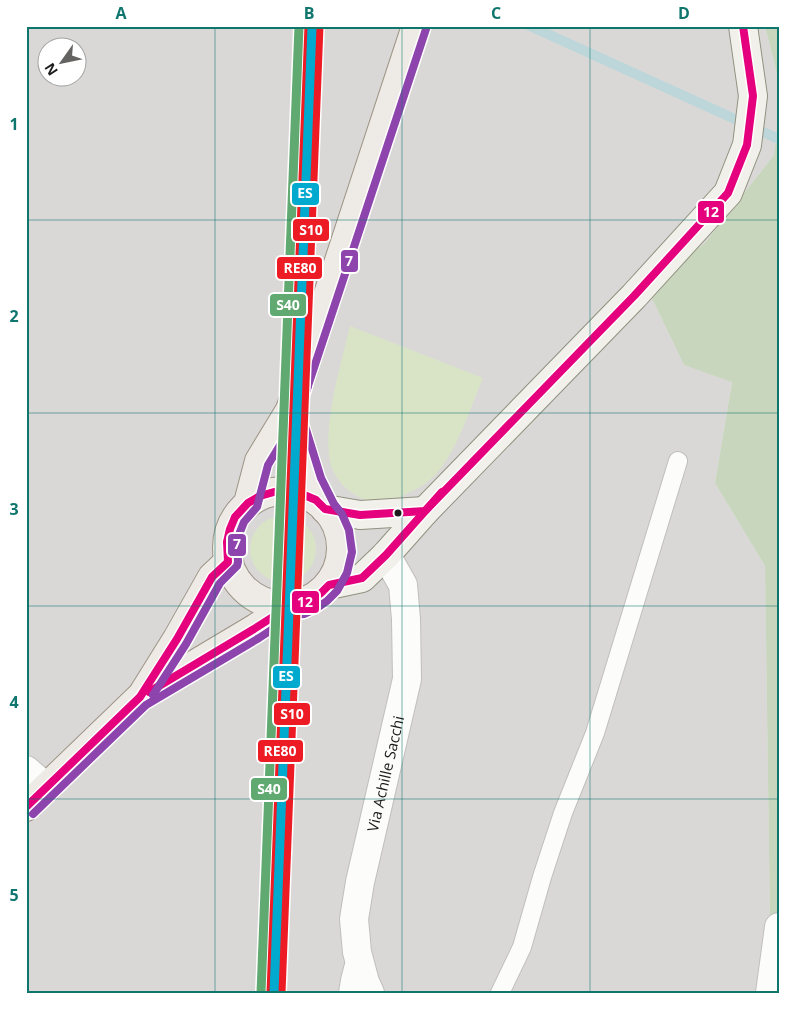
<svg xmlns="http://www.w3.org/2000/svg" width="805" height="1019" font-family="'Open Sans',sans-serif">
  <rect width="100%" height="100%" fill="#eae8e5"/>
  <path fill="#d9d8d7" fill-rule="evenodd" d="M26 26H765L779 82V116L774 155 705 243 647 288 684 365 732 381 715 483 765 566 771 993H26ZM48 48H78V78H48Z"/>
  <g fill="#d9e4c7">
    <path d="M350 326 483 378C470 408 455 458 431 479 423 486 413 491 404 495 391 502 375 505 361 498 346 491 333 477 330 461 323 422 341 364 350 326Z"/>
    <circle cx="283" cy="549" r="33"/>
  </g>
  <g fill="#c8d6bd">
    <polygon points="765,26 779,26 779,82"/>
    <polygon points="779,116 779,993 771,993 765,566 715,483 732,382 684,365 647,288 705,243 774,155"/>
  </g>
  <g fill="none" stroke-linecap="round" stroke-linejoin="round">
    <g stroke="#bcd6da" stroke-width="10">
      <polyline points="530,26 737,120"/>
      <polyline points="761,131 779,139"/>
    </g>
    <g stroke="#c0bfbd" stroke-width="20">
      <g id="service">
        <polyline points="348,993 350,980 356,957"/>
        <polyline points="500,993 522,947 542,877 563,813 595,733 678,461"/>
      </g>
    </g>
    <g stroke="#c0bfbd" stroke-width="30">
      <g id="minor">
        <polyline points="26,770 47,788"/>
        <path id="s1" d="M370 993 365 982 357 952 354 919 360 882 407 679 406 619 403 585 386 555"/>
        <polyline points="770,993 779,927"/>
      </g>
    </g>
    <g stroke="#91917f" stroke-width="30">
      <g id="secondary">
        <polyline points="325,509 360,515 425,511"/>
        <polyline points="329,585 362,578 386,555 425,511 634,296 728,193 747,145 753,96 743,26"/>
      </g>
    </g>
    <g stroke="#9d9485" stroke-width="30">
      <g id="primary">
        <polyline points="290,410 312,482 325,509"/>
        <circle cx="284" cy="548" r="57"/>
        <polyline points="248,503 259,461 290,410 416,26"/>
        <polyline points="144,692 177,639 212,577 228,562"/>
        <polyline points="26,807 140,697 254,629 290,606"/>
      </g>
    </g>
    <use href="#service" stroke="#fcfcfb" stroke-width="18"/>
    <use href="#minor" stroke="#fcfcfb" stroke-width="28"/>
    <use href="#secondary" stroke="#f1f0eb" stroke-width="28"/>
    <use href="#primary" stroke="#eeeae5" stroke-width="28"/>
    <g stroke="#fff" stroke-width="11">
      <g id="bus-1">
        <polyline points="149,692 254,629 290,606 301,604 311,600 321,593 329,585 362,578 386,555 442,492"/>
        <polyline points="26,807 140,697 177,639 212,577 228,562 227,542 230,529 235,517 248,503 260,496 274,492 286,491 297,492 316,500 325,509 360,515 425,511 634,296 728,193 747,145 753,96 743,26"/>
      </g>
    </g>
    <g stroke="#fff" stroke-width="11">
      <g id="bus-2">
        <polyline points="153,695 186,644 220,583 237,566 238,562 237,543 240,532 244,522 257,507 268,465 299,414 308,386"/>
        <polyline points="33,814 146,705 259,638 294,615 304,614 317,608 327,601 337,591 347,573 352,552 349,530 342,514 334,504 321,478 300,410 426,29"/>
      </g>
    </g>
    <use href="#bus-1" stroke="#e5007d" stroke-width="8"/>
    <use href="#bus-2" stroke="#8e44ad" stroke-width="8"/>
    <g stroke="#fff" stroke-width="12">
      <polyline id="rail-1" points="271,993 309,26"/>
    </g>
    <g stroke="#fff" stroke-width="12">
      <polyline id="rail-2" points="281,993 319,26"/>
    </g>
    <g stroke="#fff" stroke-width="12">
      <polyline id="rail-3" points="261,993 299,26"/>
    </g>
    <g stroke="#fff" stroke-width="12">
      <polyline id="rail-4" points="274,993 312,27"/>
    </g>
    <use href="#rail-1" stroke="#ed1c24" stroke-width="9"/>
    <use href="#rail-2" stroke="#ed1c24" stroke-width="9"/>
    <use href="#rail-3" stroke="#60a970" stroke-width="9"/>
    <use href="#rail-4" stroke="#00a9ce" stroke-width="9"/>
  </g>
  <path fill="none" stroke="#0f766e" stroke-width="1" stroke-opacity="0.55" d="M215 26V993M402 26V993M590 26V993M26 220H779M26 413H779M26 606H779M26 799H779"/>
  <circle fill="#1c1c1c" stroke="#fff" stroke-width="2" cx="398" cy="513" r="4.5"/>
  <g text-anchor="middle" dominant-baseline="central" stroke-width="4" stroke-linejoin="round" paint-order="stroke">
    <g font-size="15" fill="#1c1c1c" stroke="#fff">
      <text stroke="none"><textPath href="#s1" startOffset="225">Via Achille Sacchi</textPath></text>
    </g>
  </g>
  <g stroke="#fff" stroke-width="2">
    <rect x="291" y="182" width="29" height="24" rx="5" fill="#00a9ce"/>
    <rect x="697" y="200" width="28" height="24" rx="5" fill="#e5007d"/>
    <rect x="292" y="218" width="38" height="24" rx="5" fill="#ed1c24"/>
    <rect x="340" y="249" width="19" height="24" rx="5" fill="#8e44ad"/>
    <rect x="276" y="256" width="47" height="24" rx="5" fill="#ed1c24"/>
    <rect x="269" y="293" width="38" height="24" rx="5" fill="#60a970"/>
    <rect x="227" y="533" width="20" height="24" rx="5" fill="#8e44ad"/>
    <rect x="291" y="590" width="29" height="24" rx="5" fill="#e5007d"/>
    <rect x="272" y="665" width="29" height="24" rx="5" fill="#00a9ce"/>
    <rect x="273" y="702" width="38" height="24" rx="5" fill="#ed1c24"/>
    <rect x="257" y="739" width="47" height="24" rx="5" fill="#ed1c24"/>
    <rect x="250" y="777" width="38" height="24" rx="5" fill="#60a970"/>
  </g>
  <g font-size="14" text-anchor="middle" font-weight="bold" fill="#fff">
    <text x="305" y="198">ES</text>
    <text x="711" y="217">12</text>
    <text x="311" y="235">S10</text>
    <text x="349" y="266">7</text>
    <text x="300" y="273">RE80</text>
    <text x="288" y="310">S40</text>
    <text x="237" y="549">7</text>
    <text x="305" y="607">12</text>
    <text x="286" y="681">ES</text>
    <text x="292" y="719">S10</text>
    <text x="280" y="756">RE80</text>
    <text x="269" y="794">S40</text>
  </g>
  <rect width="805" height="1019" fill="none" stroke="#ffffff" stroke-width="55"/>
  <g transform="translate(62 62) rotate(237)"><circle r="24" fill="#ffffff" stroke="#a4a4a4"/>
  <path d="M0-4L9 19L0 12L-9 19Z" fill="#646362"/>
  <text y="-8" font-size="14" font-weight="bold" text-anchor="middle" fill="#1c1c1c">N</text>
  </g>
  <rect x="28" y="28" width="750" height="964" fill="none" stroke="#0f766e" stroke-width="2"/>
  <g font-size="16" text-anchor="middle" font-weight="bold" fill="#0f766e">
    <text x="121" y="19">A</text>
    <text x="309" y="19">B</text>
    <text x="496" y="19">C</text>
    <text x="684" y="19">D</text>
    <text x="14" y="130">1</text>
    <text x="14" y="322">2</text>
    <text x="14" y="515">3</text>
    <text x="14" y="708">4</text>
    <text x="14" y="901">5</text>
  </g>
</svg>
